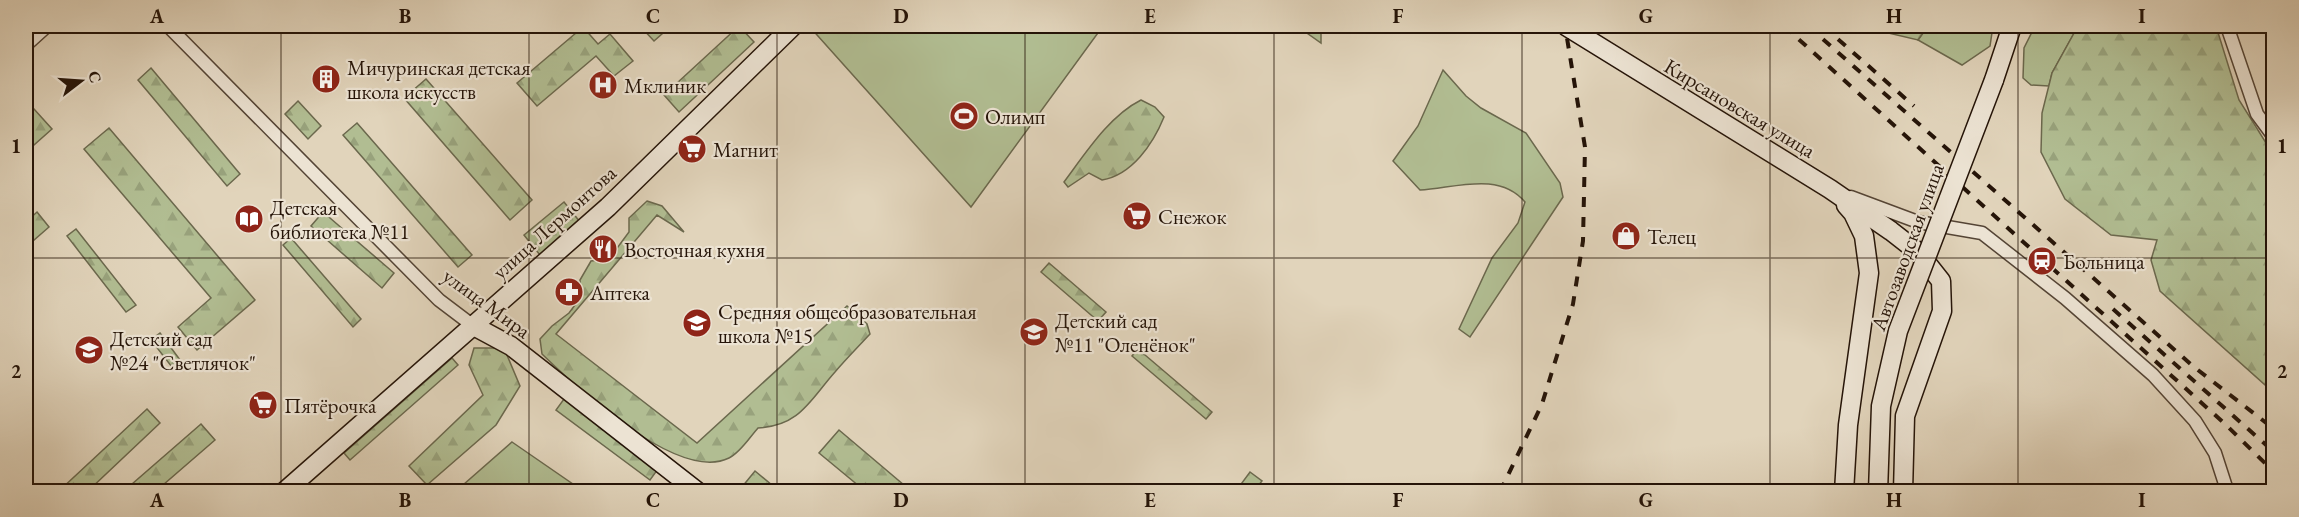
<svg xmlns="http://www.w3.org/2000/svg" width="2299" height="517" font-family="'EB Garamond',serif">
  <defs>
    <pattern id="forest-firs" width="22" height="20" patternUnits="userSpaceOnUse" patternTransform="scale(1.5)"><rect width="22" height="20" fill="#b1bd92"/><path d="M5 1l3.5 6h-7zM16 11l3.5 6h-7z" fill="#98a27c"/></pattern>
  </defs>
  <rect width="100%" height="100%" fill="#e1d4bb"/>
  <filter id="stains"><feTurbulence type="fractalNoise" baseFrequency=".00333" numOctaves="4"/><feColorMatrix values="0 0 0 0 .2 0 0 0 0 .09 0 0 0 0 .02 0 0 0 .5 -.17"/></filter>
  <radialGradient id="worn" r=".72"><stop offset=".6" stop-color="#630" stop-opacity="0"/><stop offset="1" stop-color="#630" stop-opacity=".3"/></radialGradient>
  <g fill="#b1bd92" stroke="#6b684d" stroke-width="1.5">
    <polygon points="809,26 1103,26 971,207"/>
    <polygon points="1928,26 1993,26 1990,46 1962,65 1918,40"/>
    <polygon points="2035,26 2078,26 2052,73 2049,86 2031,85 2023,78 2024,48"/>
    <path d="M1443 70 1466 96 1481 108 1526 133 1560 183 1563 197 1470 337 1459 329 1492 258 1518 223 1525 202C1499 171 1455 188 1420 190L1393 161 1418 126Z"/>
    <polygon points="512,442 583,491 470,491 463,485"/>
  </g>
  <g fill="url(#forest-firs)" stroke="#6b684d" stroke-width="1.5">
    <polygon points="640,26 671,26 654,41"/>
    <polygon points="739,26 754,42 679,112 664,95"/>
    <polygon points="1297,26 1317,26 1321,30 1321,43"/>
    <polygon points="1886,26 1928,26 1918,40 1884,32"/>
    <polygon points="2078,26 2216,26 2239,100 2273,154 2273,209 2267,215 2274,221 2273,392 2160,291 2151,260 2157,240 2111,235 2065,199 2041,152 2042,113 2052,73"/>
    <polygon points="583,27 598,44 610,34 633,61 614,76 596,56 537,106 517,83"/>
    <polygon points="151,68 240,174 227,186 138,80"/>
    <polygon points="426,79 532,200 510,220 404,98"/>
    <path d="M1141 100 1155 107 1164 117C1153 144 1132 175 1102 180L1089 173 1068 187 1064 182C1085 154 1109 116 1141 100Z"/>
    <polygon points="298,101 321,126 308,139 285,114"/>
    <polygon points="34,109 52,129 26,152 26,117"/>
    <polygon points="357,123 472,255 458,267 343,135"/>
    <polygon points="109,128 255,300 197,350 178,327 211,298 84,149"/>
    <path d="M647 201 662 206 684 232 657 215 556 334 697 443 847 306 867 324 870 334C858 347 846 359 835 372 810 400 800 426 758 428 750 437 740 453 729 458 678 483 576 387 542 354L540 339 552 326 569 313 581 297 580 280 591 261 609 259 629 232V218Z"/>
    <polygon points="564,202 580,222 540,255 524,235"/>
    <polygon points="37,212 49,227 26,247 26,222"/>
    <polygon points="323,212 394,273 382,288 311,226"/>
    <polygon points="76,229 136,305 126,312 67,236"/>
    <polygon points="291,238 361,319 353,327 283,245"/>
    <polygon points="1049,263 1106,312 1098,321 1041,272"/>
    <polygon points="160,333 183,364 175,371 151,340"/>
    <polygon points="474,348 504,348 520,386 496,425 427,485 409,466 483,395 469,365"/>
    <polygon points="1138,349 1212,412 1206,419 1132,356"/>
    <polygon points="452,358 458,365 350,460 344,453"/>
    <polygon points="564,399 658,469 650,480 556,410"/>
    <polygon points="147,409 160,423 88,491 59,491"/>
    <polygon points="201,424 215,440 156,491 124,491"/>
    <polygon points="839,430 911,491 865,491 819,453"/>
    <polygon points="755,471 779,491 747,491 742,487"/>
    <polygon points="1250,472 1262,481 1254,491 1236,491"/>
  </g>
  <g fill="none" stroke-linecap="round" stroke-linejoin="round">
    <g stroke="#544435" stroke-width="15">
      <g id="street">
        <polyline points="168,26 439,300 472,325"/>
        <polyline points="2227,26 2257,114 2274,137"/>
        <polyline points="26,45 47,26"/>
        <polyline points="1851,197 1918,222 1982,233 2065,298 2153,375 2195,421 2215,453 2226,487 2230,492"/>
      </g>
    </g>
    <g stroke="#251408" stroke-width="21">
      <g id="secondary">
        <polyline points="1566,26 1830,189 1891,231 1918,252 1941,281 1942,311 1905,416 1903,492"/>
        <polyline points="1994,80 2012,26"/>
        <polyline points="472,325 511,346 698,492"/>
        <polyline points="284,492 608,207 793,26"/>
        <polyline points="1844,492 1848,425 1869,273 1864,236 1853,213 1846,205"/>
      </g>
    </g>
    <use href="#street" stroke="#ece3d3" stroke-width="12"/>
    <use href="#secondary" stroke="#ece3d3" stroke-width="18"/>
    <g stroke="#251408" stroke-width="4" stroke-dasharray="10 10" stroke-linecap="butt">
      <polyline points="1784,26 2225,424 2274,472"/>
      <polyline points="1808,26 2194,367 2274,429"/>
      <polyline points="1823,26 1914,106"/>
      <polyline points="2113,309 2274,452"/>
      <polyline points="1500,492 1542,404 1573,304 1583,241 1585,147 1565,26"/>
    </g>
    <g stroke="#251408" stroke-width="21" stroke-linecap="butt">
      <polyline id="secondary-bridge" points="1878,492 1881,406 1898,331 1994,80"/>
    </g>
    <use href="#secondary-bridge" stroke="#ece3d3" stroke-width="18"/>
  </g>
  <path fill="none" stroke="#251408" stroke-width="1.5" stroke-opacity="0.55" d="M281 26V492M529 26V492M777 26V492M1025 26V492M1274 26V492M1522 26V492M1770 26V492M2018 26V492M26 258H2274"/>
  <defs>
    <g id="building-disc" transform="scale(1.5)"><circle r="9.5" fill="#8f2418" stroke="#ece3d3"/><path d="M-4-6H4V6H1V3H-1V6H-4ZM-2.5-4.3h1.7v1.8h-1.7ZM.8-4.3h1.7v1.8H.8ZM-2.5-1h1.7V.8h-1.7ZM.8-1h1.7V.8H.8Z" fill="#fff"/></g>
    <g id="hospital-disc" transform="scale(1.5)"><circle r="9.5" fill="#8f2418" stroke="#ece3d3"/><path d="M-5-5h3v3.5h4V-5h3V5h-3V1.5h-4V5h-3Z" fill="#fff"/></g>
    <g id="stadium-disc" transform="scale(1.5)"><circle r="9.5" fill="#8f2418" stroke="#ece3d3"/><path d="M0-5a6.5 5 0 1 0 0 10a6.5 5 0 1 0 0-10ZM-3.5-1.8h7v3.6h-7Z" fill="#fff"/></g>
    <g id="supermarket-disc" transform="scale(1.5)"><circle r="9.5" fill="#8f2418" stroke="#ece3d3"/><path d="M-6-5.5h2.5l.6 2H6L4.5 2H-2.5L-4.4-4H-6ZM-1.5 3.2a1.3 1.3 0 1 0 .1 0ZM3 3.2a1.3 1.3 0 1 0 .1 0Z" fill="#fff"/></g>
    <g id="library-disc" transform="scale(1.5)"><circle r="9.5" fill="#8f2418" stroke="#ece3d3"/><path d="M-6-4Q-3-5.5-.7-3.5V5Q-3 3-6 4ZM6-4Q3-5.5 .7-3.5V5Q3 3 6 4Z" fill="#fff"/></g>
    <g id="shop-disc" transform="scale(1.5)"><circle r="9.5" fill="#8f2418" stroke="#ece3d3"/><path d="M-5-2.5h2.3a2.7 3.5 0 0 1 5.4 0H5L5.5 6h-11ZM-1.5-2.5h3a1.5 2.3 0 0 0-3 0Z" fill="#fff"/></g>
    <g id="restaurant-disc" transform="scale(1.5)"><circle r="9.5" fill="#8f2418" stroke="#ece3d3"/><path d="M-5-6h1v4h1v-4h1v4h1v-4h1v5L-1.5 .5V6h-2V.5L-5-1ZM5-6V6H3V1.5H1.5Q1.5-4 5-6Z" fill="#fff"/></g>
    <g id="station-disc" transform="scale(1.5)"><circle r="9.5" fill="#8f2418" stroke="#ece3d3"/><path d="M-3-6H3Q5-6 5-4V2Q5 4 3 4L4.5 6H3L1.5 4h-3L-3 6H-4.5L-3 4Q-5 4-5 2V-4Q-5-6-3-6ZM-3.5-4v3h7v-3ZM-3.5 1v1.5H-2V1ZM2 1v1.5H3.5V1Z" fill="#fff"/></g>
    <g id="pharmacy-disc" transform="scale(1.5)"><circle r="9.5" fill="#8f2418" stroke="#ece3d3"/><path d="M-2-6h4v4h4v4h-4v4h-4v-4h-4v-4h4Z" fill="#fff"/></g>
    <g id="school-disc" transform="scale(1.5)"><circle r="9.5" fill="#8f2418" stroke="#ece3d3"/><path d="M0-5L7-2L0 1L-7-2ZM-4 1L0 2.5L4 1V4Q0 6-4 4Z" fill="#fff"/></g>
  </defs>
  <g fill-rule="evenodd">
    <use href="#building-disc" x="326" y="79"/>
    <use href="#hospital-disc" x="603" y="85"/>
    <use href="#stadium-disc" x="964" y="116"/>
    <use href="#supermarket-disc" x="692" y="149"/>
    <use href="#supermarket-disc" x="1137" y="216"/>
    <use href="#library-disc" x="249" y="219"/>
    <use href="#shop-disc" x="1626" y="236"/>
    <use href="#restaurant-disc" x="603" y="249"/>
    <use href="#station-disc" x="2042" y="261"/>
    <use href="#pharmacy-disc" x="569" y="292"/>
    <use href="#school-disc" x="697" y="323"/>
    <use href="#school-disc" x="1034" y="332"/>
    <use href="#school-disc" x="89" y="350"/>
    <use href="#supermarket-disc" x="263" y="405"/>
  </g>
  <g text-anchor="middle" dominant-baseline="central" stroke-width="4.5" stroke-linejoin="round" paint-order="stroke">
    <g font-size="21" fill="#251408" stroke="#ece3d3" text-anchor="start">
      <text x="347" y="67">Мичуринская детская<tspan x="347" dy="24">школа искусств</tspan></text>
      <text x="624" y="85">Мклиник</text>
      <text x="985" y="116">Олимп</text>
      <text x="713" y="149">Магнит</text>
      <text x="270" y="207">Детская<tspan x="270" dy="24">библиотека №11</tspan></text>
      <text x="1158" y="216">Снежок</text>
      <text x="1647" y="236">Телец</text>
      <text x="624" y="249">Восточная кухня</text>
      <text x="2063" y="261">Больница</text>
      <text x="590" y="292">Аптека</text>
      <text x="718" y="311">Средняя общеобразовательная<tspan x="718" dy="24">школа №15</tspan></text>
      <text x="1055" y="320">Детский сад<tspan x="1055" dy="24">№11 "Оленёнок"</tspan></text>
      <text x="110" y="338">Детский сад<tspan x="110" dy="24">№24 "Светлячок"</tspan></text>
      <text x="284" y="405">Пятёрочка</text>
    </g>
    <g font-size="21" fill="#251408" stroke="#ece3d3">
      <text transform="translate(1740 108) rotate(31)">Кирсановская улица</text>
      <text transform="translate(554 222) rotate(-42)">улица Лермонтова</text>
      <text transform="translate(1907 247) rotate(-70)">Автозаводская улица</text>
      <text transform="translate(487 303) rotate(36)">улица Мира</text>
    </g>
  </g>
  <rect width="2299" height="517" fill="none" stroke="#e1d4bb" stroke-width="66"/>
  <g transform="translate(81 81) rotate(73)" stroke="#ece3d3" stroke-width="4.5" paint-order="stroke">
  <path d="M0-4.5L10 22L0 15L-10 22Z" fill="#251408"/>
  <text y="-9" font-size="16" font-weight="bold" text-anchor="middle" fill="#251408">С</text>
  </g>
  <rect x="33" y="33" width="2233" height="451" fill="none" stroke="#251408" stroke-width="2"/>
  <g font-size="20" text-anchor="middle" font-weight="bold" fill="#251408">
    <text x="157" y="23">A</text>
    <text x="405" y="23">B</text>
    <text x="653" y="23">C</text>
    <text x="901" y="23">D</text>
    <text x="1150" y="23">E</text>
    <text x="1398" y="23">F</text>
    <text x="1646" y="23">G</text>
    <text x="1894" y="23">H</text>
    <text x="2142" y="23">I</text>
    <text x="16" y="153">1</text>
    <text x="2282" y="153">1</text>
    <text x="16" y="378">2</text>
    <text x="2282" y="378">2</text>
    <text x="157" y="507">A</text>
    <text x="405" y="507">B</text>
    <text x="653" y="507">C</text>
    <text x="901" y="507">D</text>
    <text x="1150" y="507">E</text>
    <text x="1398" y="507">F</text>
    <text x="1646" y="507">G</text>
    <text x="1894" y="507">H</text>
    <text x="2142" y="507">I</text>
  </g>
  <rect width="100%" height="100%" filter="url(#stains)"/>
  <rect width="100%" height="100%" fill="url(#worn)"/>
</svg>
